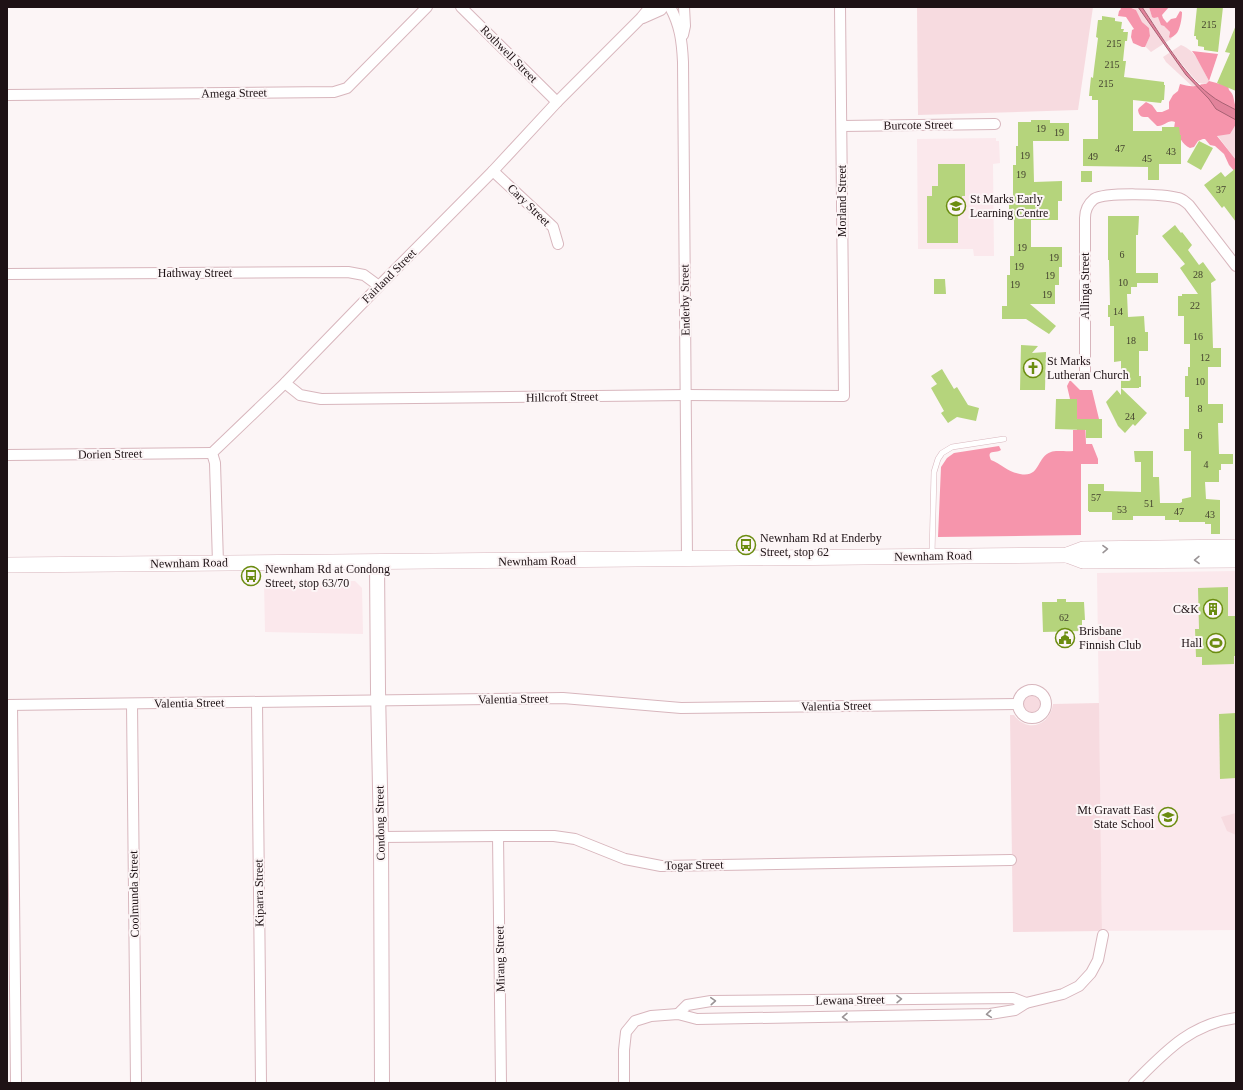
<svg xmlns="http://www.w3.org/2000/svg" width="1243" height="1090" font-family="Georgia,serif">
  <rect width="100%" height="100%" fill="#fcf5f6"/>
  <g fill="#fbe8ec">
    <polygon points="996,138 996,141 999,141 1000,163 993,164 994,256 974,256 973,249 918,249 917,139"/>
    <polygon points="1236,571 1236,930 1102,931 1097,573"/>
    <polygon points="264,581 355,581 362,588 363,634 265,632"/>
  </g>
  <g fill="#f7dbe0">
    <polygon points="917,7 1093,7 1078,110 918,115"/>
    <polygon points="1129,7 1149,7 1152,17 1158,17 1164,26 1170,32 1169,36 1170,38 1174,34 1171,39 1151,52 1145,46 1150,36 1149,28 1142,22 1136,10"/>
    <path d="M1181 45C1197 51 1202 68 1209 81L1206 84 1198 83 1180 62 1186 75 1196 86H1192L1166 62 1163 57Z"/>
    <polygon points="1214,113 1236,127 1236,160 1217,135"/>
    <circle cx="1032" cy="704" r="9"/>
    <path d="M1099 703 1102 931 1013 932 1010 715H1014C1027 733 1050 726 1053 704Z"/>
    <polygon points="1236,813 1236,835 1227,831 1221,817"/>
  </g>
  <g fill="#f695ac">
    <polygon points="1120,7 1129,7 1136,10 1142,22 1149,28 1150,36 1145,47 1142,47 1133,43 1131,37 1132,30 1134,29 1126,17 1118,16 1119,11 1121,9"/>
    <path d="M1149 7H1169L1162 15 1163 18 1167 23 1171 19 1176 18 1180 11 1182 12C1182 18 1180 30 1176 34 1174 36 1172 37 1170 38L1169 37 1170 32 1164 26 1161 25 1158 17 1154 18 1152 17Z"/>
    <path d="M1192 51 1218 54 1209 81 1228 86 1229 90C1235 95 1233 101 1236 107V124L1230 134 1217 136 1236 160V173L1229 165 1224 154 1215 146 1210 145 1205 139H1203L1198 141 1194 147 1190 148C1182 145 1179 135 1174 128L1175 122C1168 119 1164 127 1157 126L1148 117C1142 117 1139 117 1138 110L1139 108 1146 102 1152 105 1157 112H1162L1169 109V102L1173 95 1178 91 1180 84C1185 85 1190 87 1195 86 1200 85 1201 84 1206 84L1209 81 1195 55Z"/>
    <path d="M1070 380 1080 390H1092L1099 419H1085L1086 444H1092L1098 459V464H1081V535L938 537 941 467 947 458 954 453 999 446 1001 450C995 454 986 449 991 460 1001 464 1008 472 1020 474 1041 478 1036 457 1051 452 1055 450 1068 452 1073 451V430H1077V399H1070L1067 386Z"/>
  </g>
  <path fill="#e2839b" stroke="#a76173" d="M1138 7H1142C1160 34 1184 75 1209 94 1217 101 1227 105 1236 110V120L1216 109 1209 99 1186 75Z"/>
  <g fill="#b5d47c">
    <polygon points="1197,7 1223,7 1218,52 1204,50 1204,47 1198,46 1198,40 1196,39 1196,36 1194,36"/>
    <polygon points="1102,16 1115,18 1115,21 1122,22 1121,29 1124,29 1123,32 1128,32 1127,41 1125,41 1123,61 1126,61 1124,77 1164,82 1164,85 1165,85 1164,100 1162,100 1161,103 1133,100 1133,131 1162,131 1162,127 1179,127 1180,135 1181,135 1181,164 1159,164 1159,180 1148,180 1148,167 1083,166 1083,139 1098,139 1098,100 1092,100 1092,96 1089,96 1091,77 1093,78 1094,69 1098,38 1096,37 1098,20 1102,20"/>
    <polygon points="1236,25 1236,91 1217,83 1230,53 1225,52"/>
    <polygon points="1031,120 1050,120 1050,123 1069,123 1069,141 1033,141 1034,182 1062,181 1062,201 1058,201 1058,220 1031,220 1031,247 1062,247 1062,267 1059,267 1059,285 1055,285 1055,304 1030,304 1056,326 1049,334 1026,319 1002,319 1002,306 1007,306 1007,275 1010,275 1010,256 1014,256 1014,221 1009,221 1009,202 1013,202 1013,165 1016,165 1016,146 1018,146 1018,122 1031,122"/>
    <polygon points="1199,141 1213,148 1201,170 1187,162"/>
    <polygon points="938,164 965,164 965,196 962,196 963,209 958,209 958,243 927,243 927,196 932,196 932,186 938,186"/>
    <polygon points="1236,168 1236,222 1224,206 1222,208 1204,185 1221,172 1225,177"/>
    <rect x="1081" y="171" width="11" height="11"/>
    <polygon points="1108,216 1139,216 1138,235 1136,235 1136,273 1158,273 1158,283 1137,283 1137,287 1131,287 1131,294 1127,294 1128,317 1144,316 1145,332 1148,332 1148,351 1139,351 1139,376 1141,376 1141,387 1139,387 1139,388 1121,388 1147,413 1135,426 1133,424 1125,433 1118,426 1106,402 1117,390 1121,395 1121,361 1114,362 1114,326 1110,326 1110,317 1108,317 1108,305 1110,305 1109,260 1108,260"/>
    <polygon points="1175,225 1181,233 1182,232 1192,245 1188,250 1199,265 1203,262 1216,280 1211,283 1213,348 1221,348 1221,367 1208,367 1208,404 1223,404 1223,423 1218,423 1219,454 1233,454 1233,464 1221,464 1221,470 1219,470 1219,482 1205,482 1206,499 1220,500 1220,534 1211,534 1211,524 1205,524 1205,522 1179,522 1179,520 1165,520 1165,516 1133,516 1133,520 1112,520 1112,512 1089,512 1089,511 1088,511 1088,484 1104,484 1104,491 1141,492 1141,462 1135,462 1134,451 1153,451 1153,477 1159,477 1160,503 1180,503 1182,502 1182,499 1191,497 1191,451 1184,451 1184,429 1189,429 1189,397 1185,397 1185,376 1188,376 1188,367 1190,367 1190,344 1184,344 1184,316 1178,316 1178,296 1182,296 1182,294 1198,294 1180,268 1185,264 1162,236"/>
    <polygon points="934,279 945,279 946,294 934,294"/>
    <polygon points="1021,345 1038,346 1032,353 1046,352 1045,390 1020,390"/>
    <polygon points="942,369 954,389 957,387 968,405 979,408 976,421 957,417 948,423 941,413 944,411 931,388 937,384 931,376"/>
    <polygon points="1056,399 1077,399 1077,419 1102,419 1102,438 1086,438 1086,430 1055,429"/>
    <polygon points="1228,587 1228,616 1236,616 1236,656 1234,656 1234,664 1202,665 1202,657 1196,657 1195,629 1199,629 1198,588"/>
    <polygon points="1057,599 1066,599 1066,602 1084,602 1085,620 1082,620 1082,631 1043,632 1042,602 1057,602"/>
    <polygon points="1236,713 1236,778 1220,779 1219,714"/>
  </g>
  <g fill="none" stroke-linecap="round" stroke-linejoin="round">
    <g stroke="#d8b6bd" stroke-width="6">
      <polyline id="lane" points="932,555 934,472 938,459 942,453 952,447 1004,439"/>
    </g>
    <g stroke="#d8b6bd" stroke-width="12">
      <g id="street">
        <polyline points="461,7 557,102"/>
        <path d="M670 7C680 25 682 41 683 62L687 559"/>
        <polyline points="643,18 661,10 663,7"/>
        <polyline points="683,35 685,26 684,7"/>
        <polyline points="7,95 334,92 347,88 427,7"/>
        <polyline points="842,126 995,124"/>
        <polyline points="493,171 553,227 558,244"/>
        <polyline points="7,274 348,272 364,275 379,286"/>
        <path d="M1085 372V218C1085 211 1088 204 1094 199 1106 192 1164 194 1178 198 1183 199 1185 202 1189 205L1236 266"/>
        <polyline points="285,383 300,395 321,399 686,395 844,396 840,7"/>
        <polyline points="7,455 212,453"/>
        <polyline points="218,563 215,463 212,453 285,383 379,286 493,171 557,102 641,18 650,7"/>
        <circle cx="1032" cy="704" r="14"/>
        <polyline points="257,703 261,1083"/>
        <polyline points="132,704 136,1083"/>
        <polyline points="7,705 563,698 681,708 1018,704"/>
        <polyline points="12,705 16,1083"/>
        <polyline points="498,836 501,1083"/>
        <polyline points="381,837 498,836 554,836 575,839 625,859 661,866 1011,860"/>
        <polyline points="678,1014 687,1005 711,1001 1013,998 1026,1003"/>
        <polyline points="624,1083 624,1050 626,1032 635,1021 651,1016 678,1014 697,1019 990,1014 1015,1010 1026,1003 1063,994 1079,986 1091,973 1098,960 1103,935"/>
        <path d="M1134 1083C1165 1052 1190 1024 1236 1018"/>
      </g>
    </g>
    <g stroke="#d8b6bd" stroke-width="16">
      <polyline id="secondary" points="377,562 378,690 381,837 382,1083"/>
    </g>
    <g stroke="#d8b6bd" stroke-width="16">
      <g id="primary">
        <polyline points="1067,555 1083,561 1236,560"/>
        <polyline points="7,565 1067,555 1083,549 1236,547"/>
      </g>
    </g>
    <use href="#lane" stroke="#fff" stroke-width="5"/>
    <use href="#street" stroke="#fff" stroke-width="10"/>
    <use href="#secondary" stroke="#fff" stroke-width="14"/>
    <use href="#primary" stroke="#fff" stroke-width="15"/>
  </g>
  <defs><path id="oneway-chevron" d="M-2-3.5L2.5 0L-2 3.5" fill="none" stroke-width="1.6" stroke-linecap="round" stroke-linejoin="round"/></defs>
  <g stroke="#9a9496">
    <use href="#oneway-chevron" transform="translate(1105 549) rotate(-1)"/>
    <use href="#oneway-chevron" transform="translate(1197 560) rotate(179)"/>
    <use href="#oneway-chevron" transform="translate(899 999) rotate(-1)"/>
    <use href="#oneway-chevron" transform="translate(713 1001) rotate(-4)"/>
    <use href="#oneway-chevron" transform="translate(989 1014) rotate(175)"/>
    <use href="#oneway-chevron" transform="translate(845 1017) rotate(179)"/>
  </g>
  <defs>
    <g id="school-ring" transform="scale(1)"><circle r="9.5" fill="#fcf5f6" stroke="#6b8c10" stroke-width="1.5"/><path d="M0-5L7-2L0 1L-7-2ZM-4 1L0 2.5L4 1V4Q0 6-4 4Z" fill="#6b8c10"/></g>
    <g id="church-ring" transform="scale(1)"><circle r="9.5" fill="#fcf5f6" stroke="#6b8c10" stroke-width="1.5"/><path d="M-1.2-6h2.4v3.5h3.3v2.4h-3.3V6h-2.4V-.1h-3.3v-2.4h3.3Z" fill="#6b8c10"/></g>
    <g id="bus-ring" transform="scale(1)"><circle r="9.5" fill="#fcf5f6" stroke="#6b8c10" stroke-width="1.5"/><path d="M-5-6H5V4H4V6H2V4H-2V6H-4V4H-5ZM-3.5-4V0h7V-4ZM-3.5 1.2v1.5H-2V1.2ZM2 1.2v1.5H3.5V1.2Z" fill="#6b8c10"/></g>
    <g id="building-ring" transform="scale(1)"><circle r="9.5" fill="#fcf5f6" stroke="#6b8c10" stroke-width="1.5"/><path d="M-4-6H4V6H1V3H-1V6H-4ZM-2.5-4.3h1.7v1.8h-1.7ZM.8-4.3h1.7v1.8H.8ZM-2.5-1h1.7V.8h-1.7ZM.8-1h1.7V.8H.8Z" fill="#6b8c10"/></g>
    <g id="civic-ring" transform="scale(1)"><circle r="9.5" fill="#fcf5f6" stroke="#6b8c10" stroke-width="1.5"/><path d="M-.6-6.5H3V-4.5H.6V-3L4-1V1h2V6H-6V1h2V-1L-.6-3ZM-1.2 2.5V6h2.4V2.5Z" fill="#6b8c10"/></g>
    <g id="stadium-ring" transform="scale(1)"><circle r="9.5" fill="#fcf5f6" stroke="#6b8c10" stroke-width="1.5"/><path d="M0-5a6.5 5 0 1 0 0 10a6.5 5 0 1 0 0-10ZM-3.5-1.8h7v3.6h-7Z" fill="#6b8c10"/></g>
  </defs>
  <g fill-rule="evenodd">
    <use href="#school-ring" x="956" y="206"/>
    <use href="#church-ring" x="1033" y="368"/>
    <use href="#bus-ring" x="746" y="545"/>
    <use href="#bus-ring" x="251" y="576"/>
    <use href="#building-ring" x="1213" y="609"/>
    <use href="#civic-ring" x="1065" y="638"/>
    <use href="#stadium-ring" x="1216" y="643"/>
    <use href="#school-ring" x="1168" y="817"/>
  </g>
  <g text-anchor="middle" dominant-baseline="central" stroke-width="4" stroke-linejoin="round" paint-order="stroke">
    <g font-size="10" fill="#44422f">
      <text x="1209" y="24">215</text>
      <text x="1114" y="43">215</text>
      <text x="1112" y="64">215</text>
      <text x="1106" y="83">215</text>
      <text x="1041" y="128">19</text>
      <text x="1059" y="132">19</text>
      <text x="1120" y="148">47</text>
      <text x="1171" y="151">43</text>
      <text x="1025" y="155">19</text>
      <text x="1093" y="156">49</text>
      <text x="1147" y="158">45</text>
      <text x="1021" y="174">19</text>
      <text x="1221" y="189">37</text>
      <text x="1022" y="247">19</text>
      <text x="1122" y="254">6</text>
      <text x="1054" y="257">19</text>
      <text x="1019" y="266">19</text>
      <text x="1198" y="274">28</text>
      <text x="1050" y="275">19</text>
      <text x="1123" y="282">10</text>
      <text x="1015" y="284">19</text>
      <text x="1047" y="294">19</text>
      <text x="1195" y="305">22</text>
      <text x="1118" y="311">14</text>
      <text x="1198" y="336">16</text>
      <text x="1131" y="340">18</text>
      <text x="1205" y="357">12</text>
      <text x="1200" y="381">10</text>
      <text x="1200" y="408">8</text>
      <text x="1130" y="416">24</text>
      <text x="1200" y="435">6</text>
      <text x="1206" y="464">4</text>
      <text x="1096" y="497">57</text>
      <text x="1149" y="503">51</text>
      <text x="1122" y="509">53</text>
      <text x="1179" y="511">47</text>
      <text x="1210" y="514">43</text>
      <text x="1064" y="617">62</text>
    </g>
    <g font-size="12" fill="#1e1215" stroke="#fcf5f6">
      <text transform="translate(509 54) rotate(45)">Rothwell Street</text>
      <text transform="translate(234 93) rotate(-1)">Amega Street</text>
      <text transform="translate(918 125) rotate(-1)">Burcote Street</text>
      <text transform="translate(842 201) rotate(-90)">Morland Street</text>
      <text transform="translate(529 205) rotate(44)">Cary Street</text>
      <text x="195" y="273">Hathway Street</text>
      <text transform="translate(389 276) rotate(-45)">Fairland Street</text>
      <text transform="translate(1085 286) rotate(-90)">Allinga Street</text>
      <text transform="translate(685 300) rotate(-91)">Enderby Street</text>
      <text transform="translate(562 397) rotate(-1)">Hillcroft Street</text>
      <text transform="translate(110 454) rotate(-1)">Dorien Street</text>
      <text transform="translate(933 556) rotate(-1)">Newnham Road</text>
      <text transform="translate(537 561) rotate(-1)">Newnham Road</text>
      <text transform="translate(189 563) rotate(-1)">Newnham Road</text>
      <text transform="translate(513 699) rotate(-1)">Valentia Street</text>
      <text transform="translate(189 703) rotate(-1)">Valentia Street</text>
      <text transform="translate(836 706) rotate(-1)">Valentia Street</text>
      <text transform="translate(380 823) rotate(-91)">Condong Street</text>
      <text transform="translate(694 865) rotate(-1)">Togar Street</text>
      <text transform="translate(259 893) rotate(-91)">Kiparra Street</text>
      <text transform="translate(134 894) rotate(-91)">Coolmunda Street</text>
      <text transform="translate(500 959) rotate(-91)">Mirang Street</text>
      <text transform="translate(850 1000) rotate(-1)">Lewana Street</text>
    </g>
    <g font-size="12" fill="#1e1215" stroke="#fcf5f6" text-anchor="start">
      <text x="970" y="199">St Marks Early<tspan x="970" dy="14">Learning Centre</tspan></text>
      <text x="1047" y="361">St Marks<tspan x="1047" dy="14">Lutheran Church</tspan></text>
      <text x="760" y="538">Newnham Rd at Enderby<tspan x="760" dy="14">Street, stop 62</tspan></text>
      <text x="265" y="569">Newnham Rd at Condong<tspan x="265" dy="14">Street, stop 63/70</tspan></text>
      <text x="1199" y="609" text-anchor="end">C&amp;K</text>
      <text x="1079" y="631">Brisbane<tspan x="1079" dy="14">Finnish Club</tspan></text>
      <text x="1202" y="643" text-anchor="end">Hall</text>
      <text x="1154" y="810" text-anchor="end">Mt Gravatt East<tspan x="1154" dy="14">State School</tspan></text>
    </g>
  </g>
  <rect width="1243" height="1090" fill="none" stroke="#1e1215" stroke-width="16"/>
</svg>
